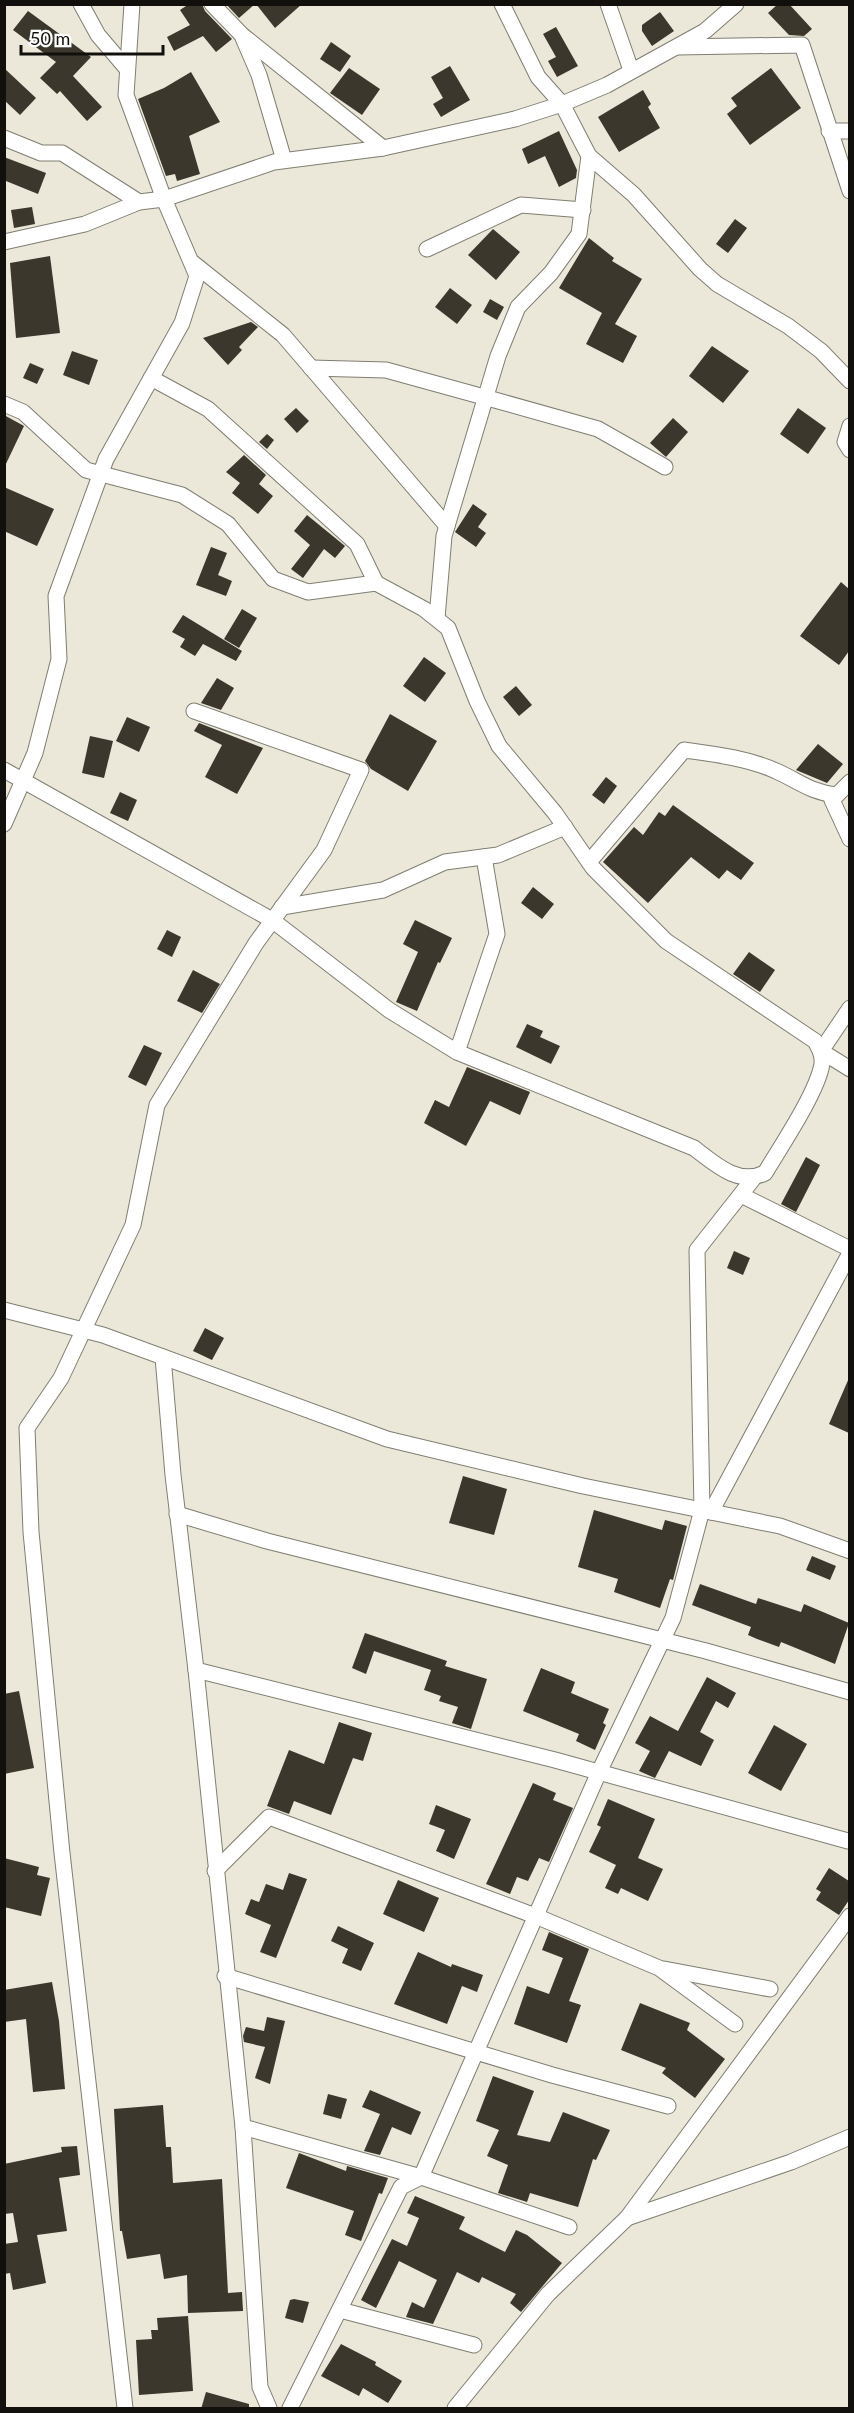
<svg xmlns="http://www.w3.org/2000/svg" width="854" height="2413" font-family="Lato,sans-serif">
  <rect width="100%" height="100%" fill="#ebe7d9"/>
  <g fill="#3b372d">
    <polygon points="189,4 202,4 205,11 232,39 216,52 203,36 174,51 167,37 190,25 180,10"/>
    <polygon points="226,4 255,4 239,18"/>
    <polygon points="256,4 302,4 275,28"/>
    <polygon points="778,4 789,4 812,29 804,36 789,35 768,13"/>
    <polygon points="28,11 91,57 73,76 102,107 87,121 60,91 57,94 40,78 56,62 13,30"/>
    <polygon points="660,12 674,31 652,46 642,31 642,25"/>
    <polygon points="556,27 578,66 557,77 548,61 556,57 543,34"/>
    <polygon points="331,42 351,56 340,72 320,59"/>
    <polygon points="450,66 470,100 441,117 433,104 443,98 431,77"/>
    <polygon points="4,68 36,98 20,115 4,100"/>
    <polygon points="349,68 380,89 362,115 330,93"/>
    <polygon points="771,68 801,108 750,145 727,114 737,106 731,98"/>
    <polygon points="191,72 220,122 189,136 200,174 177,181 175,174 166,176 138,99 164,88"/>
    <polygon points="643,90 651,104 648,107 660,128 619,152 598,117"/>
    <polygon points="559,131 577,170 576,178 559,187 545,156 528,164 522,149"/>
    <polygon points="4,157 46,173 38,194 6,181"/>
    <polygon points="32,207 35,224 14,228 11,210"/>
    <polygon points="735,219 747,228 728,253 716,244"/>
    <polygon points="493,229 520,252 496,280 468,255"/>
    <polygon points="589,238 614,258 612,261 642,279 615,324 637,336 623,363 586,344 602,313 559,288"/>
    <polygon points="50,256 60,333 16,338 10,263"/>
    <polygon points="450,288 472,305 457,324 435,307"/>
    <polygon points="490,299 504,307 497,320 483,312"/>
    <polygon points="251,322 258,327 239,347 242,350 228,365 203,338"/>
    <polygon points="712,346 749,371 723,403 689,376"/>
    <polygon points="72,351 98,360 89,385 63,375"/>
    <polygon points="30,363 44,369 37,384 23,378"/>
    <polygon points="296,408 309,421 297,433 284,419"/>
    <polygon points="798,408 826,428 808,454 780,434"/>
    <polygon points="4,415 24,426 4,468"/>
    <polygon points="673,418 688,432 666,457 650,443"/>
    <polygon points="267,434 274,440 267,449 259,442"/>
    <polygon points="244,455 266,475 259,484 273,496 258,514 232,493 240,483 226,472"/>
    <polygon points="4,487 54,509 37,546 4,531"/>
    <polygon points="473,504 487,514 478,527 486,533 476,547 455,532"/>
    <polygon points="307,515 345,546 335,558 324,549 303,578 291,569 310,545 294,531"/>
    <polygon points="211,547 227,553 218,575 232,581 226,596 196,585"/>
    <polygon points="841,582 849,589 849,651 839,665 800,636"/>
    <polygon points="242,609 257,618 239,648 224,639"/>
    <polygon points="183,615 242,651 236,661 203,644 195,656 180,647 185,639 172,632"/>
    <polygon points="424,657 446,673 425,702 403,686"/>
    <polygon points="217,678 234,688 221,710 201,703"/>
    <polygon points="516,686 532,705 519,716 503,697"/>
    <polygon points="390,714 437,741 408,791 371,769 365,761"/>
    <polygon points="127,717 150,727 139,752 116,741"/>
    <polygon points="199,723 263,748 237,794 205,777 222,745 194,731"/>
    <polygon points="90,736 113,741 104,778 82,773"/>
    <polygon points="818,744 843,764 827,783 796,770"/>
    <polygon points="606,777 617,786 604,804 592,795"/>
    <polygon points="120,792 137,800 128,821 110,813"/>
    <polygon points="673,805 754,863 741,880 727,870 719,879 691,857 648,903 603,862 634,827 643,835 659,812 665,816"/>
    <polygon points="533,887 554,904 542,919 521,903"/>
    <polygon points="415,920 452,938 440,963 438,962 417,1011 396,1002 418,952 403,944"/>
    <polygon points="167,930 181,937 172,957 157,949"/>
    <polygon points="749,952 775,970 760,992 733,974"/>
    <polygon points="193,970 220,984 202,1013 177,1001"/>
    <polygon points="527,1024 543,1031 540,1037 560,1046 551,1064 516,1047"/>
    <polygon points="144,1045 162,1053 146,1086 128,1077"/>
    <polygon points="467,1067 530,1092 520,1115 490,1101 466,1146 424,1123 435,1100 449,1107"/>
    <polygon points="806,1157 820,1165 796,1212 781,1204"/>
    <polygon points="734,1251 750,1258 743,1275 727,1268"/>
    <polygon points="205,1328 224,1338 212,1360 193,1351"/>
    <polygon points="849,1378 849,1433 829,1424"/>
    <polygon points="463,1476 507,1489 494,1535 449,1523"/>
    <polygon points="594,1510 662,1530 665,1520 687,1526 673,1580 670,1579 660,1608 614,1592 618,1579 578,1567"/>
    <polygon points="812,1556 836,1566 830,1580 806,1570"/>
    <polygon points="700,1584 756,1604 758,1598 801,1612 804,1604 849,1623 835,1664 781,1642 779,1647 757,1639 748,1635 751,1627 692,1605"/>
    <polygon points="365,1633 447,1661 445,1666 487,1679 471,1729 452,1723 458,1707 439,1701 441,1696 424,1690 431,1670 374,1651 366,1674 352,1668"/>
    <polygon points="541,1668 575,1682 571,1693 609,1709 603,1723 606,1725 595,1750 576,1741 579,1734 523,1711"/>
    <polygon points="707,1677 736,1693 728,1708 716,1701 700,1732 714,1740 701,1766 669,1751 655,1778 639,1771 650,1751 635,1743 650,1716 678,1731"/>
    <polygon points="19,1691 34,1768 4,1774 4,1694"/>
    <polygon points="339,1722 372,1733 363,1761 353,1758 331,1815 294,1801 289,1814 267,1806 289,1750 324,1764"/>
    <polygon points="774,1725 807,1744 781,1791 748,1773"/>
    <polygon points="533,1783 556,1793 553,1800 573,1808 549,1862 539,1858 528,1881 517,1877 510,1894 486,1884"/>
    <polygon points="608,1799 655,1819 638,1858 663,1869 648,1901 621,1888 618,1894 605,1888 616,1865 589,1852 601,1827 597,1825"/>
    <polygon points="436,1805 471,1819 454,1859 436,1851 445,1830 429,1824"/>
    <polygon points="4,1858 39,1867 37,1875 50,1878 41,1916 4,1907"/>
    <polygon points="829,1868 849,1881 849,1900 839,1915 816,1900 821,1892 816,1889"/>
    <polygon points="289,1873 307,1879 276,1958 260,1952 271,1925 245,1914 251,1899 259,1902 266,1884 283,1890"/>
    <polygon points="398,1880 439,1898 424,1932 383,1914"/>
    <polygon points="338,1926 374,1943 361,1971 342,1963 348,1949 331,1941"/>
    <polygon points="549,1932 589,1949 569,2001 581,2005 567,2043 514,2024 527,1986 549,1994 563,1958 542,1950"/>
    <polygon points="418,1952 451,1967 452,1964 483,1975 477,1992 462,1986 447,2024 394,2004"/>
    <polygon points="52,1982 59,2021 65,2089 33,2092 26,2019 4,2022 4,1990"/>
    <polygon points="640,2003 690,2023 687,2030 725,2059 695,2098 662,2073 666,2068 621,2050"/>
    <polygon points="267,2017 285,2021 270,2084 255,2078 265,2047 244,2042 243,2036 246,2027 264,2031"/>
    <polygon points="493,2076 534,2091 517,2135 550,2142 563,2112 610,2130 596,2160 593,2159 578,2207 530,2193 527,2202 498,2193 508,2165 487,2156 499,2130 476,2121"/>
    <polygon points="370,2090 421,2112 411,2135 392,2127 380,2155 364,2151 380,2114 362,2107"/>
    <polygon points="328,2094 347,2099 341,2119 323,2114"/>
    <polygon points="163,2105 166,2147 171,2147 173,2183 222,2179 228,2293 242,2292 243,2311 188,2313 187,2275 164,2279 160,2254 127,2259 122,2231 120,2231 114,2109"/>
    <polygon points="77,2146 80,2175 59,2178 67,2231 37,2235 46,2283 13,2290 10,2273 4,2274 4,2244 18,2242 13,2213 4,2214 4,2164 62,2152 61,2147"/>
    <polygon points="299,2153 346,2171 347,2166 388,2178 382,2194 379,2193 361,2241 345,2235 354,2211 286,2188"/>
    <polygon points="415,2196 465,2217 459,2229 505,2252 516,2230 527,2235 562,2263 521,2312 510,2303 516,2294 482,2277 479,2283 457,2272 433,2324 406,2317 412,2302 424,2308 437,2280 399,2261 376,2308 361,2300 392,2239 407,2246 419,2218 407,2213"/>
    <polygon points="294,2299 309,2302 303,2323 285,2318 290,2300"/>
    <polygon points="188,2316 193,2391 139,2395 136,2340 152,2339 151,2330 158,2330 157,2318"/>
    <polygon points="341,2344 376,2362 375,2365 402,2381 388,2403 363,2388 359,2396 321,2376"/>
    <polygon points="206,2392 249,2404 249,2409 201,2409"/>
  </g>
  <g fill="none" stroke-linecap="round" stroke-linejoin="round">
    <g stroke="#817d71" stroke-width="17">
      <g id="minor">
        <polyline points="81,4 98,35 127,69"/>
        <polyline points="212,4 242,35 383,148"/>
        <polyline points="502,4 538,77 562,104 589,156 634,195 700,269 717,284 788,326 821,351 850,381"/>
        <polyline points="608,4 631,70"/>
        <polyline points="243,38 259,75 284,160"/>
        <polyline points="677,47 802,45 850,191"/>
        <polyline points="829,131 850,131"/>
        <polyline points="4,138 41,153 62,153 139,202"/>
        <polyline points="4,242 85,224 139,202 164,199 274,162 383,148 515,119 562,104 607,85 705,31 736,4"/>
        <polyline points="427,249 521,205 583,210"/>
        <polyline points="193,263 283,335 447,526"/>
        <polyline points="311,368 386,370 502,402 598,429 665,467"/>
        <polyline points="151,378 208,409 357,544 376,583"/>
        <path d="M4 404 23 412 86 470 182 495 228 524 273 579 308 592 376 583 424 609 448 628 477 701 499 746 555 813 593 868 666 941 815 1041C819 1048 823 1055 822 1064 817 1093 781 1146 765 1173 738 1186 715 1164 694 1148L457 1052 389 1010 272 920 4 770"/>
        <polyline points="850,426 845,442 850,450"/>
        <polyline points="437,618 444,536 498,356 518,307 551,273 579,234 589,156"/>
        <polyline points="850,782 832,800 850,839"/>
        <polyline points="4,824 35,753 59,659 56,596 106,459 182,323 197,276 164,199 126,95 132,4"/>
        <path d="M589 862 684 750C713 754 748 758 776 771 799 781 810 792 836 795"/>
        <polyline points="282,907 383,890 445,862 498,855 565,827"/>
        <polyline points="850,1008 821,1051 850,1069"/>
        <polyline points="457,1052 497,934 484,857"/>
        <polyline points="741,1195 850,1249"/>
        <polyline points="4,1310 103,1335 387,1439 583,1486 780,1526 850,1551"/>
        <polyline points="163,1357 173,1475 196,1670 243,2127 260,2387 269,2408"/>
        <polyline points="711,1512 850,1253"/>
        <polyline points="177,1514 267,1541 706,1651 850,1692"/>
        <polyline points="196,1670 555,1760 848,1841"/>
        <polyline points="215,1871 269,1817 538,1917 659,1968 735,2024"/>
        <polyline points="664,1969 770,1989"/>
        <polyline points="225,1976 552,2075 668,2106"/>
        <polyline points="243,2127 421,2177 569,2227"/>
        <polyline points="627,2218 791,2162 850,2137"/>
        <polyline points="340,2310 474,2345"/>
        <polyline points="125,2408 62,1853 31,1532 27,1428 61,1378 133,1225 157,1105 256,943 324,850 361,770 194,711"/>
        <polyline points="290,2408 401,2187 421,2177 599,1772 673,1618 702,1510 697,1250 753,1179"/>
        <polyline points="455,2408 548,2294 627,2218 850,1916"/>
      </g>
    </g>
    <use href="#minor" stroke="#fff" stroke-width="15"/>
  </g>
  <rect width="854" height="2413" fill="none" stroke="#12100c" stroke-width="12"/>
  <path d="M21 45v9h142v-9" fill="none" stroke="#12100c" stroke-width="3"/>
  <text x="30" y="45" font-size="18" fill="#12100c" stroke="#ffffff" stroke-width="4.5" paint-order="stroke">50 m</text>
</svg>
